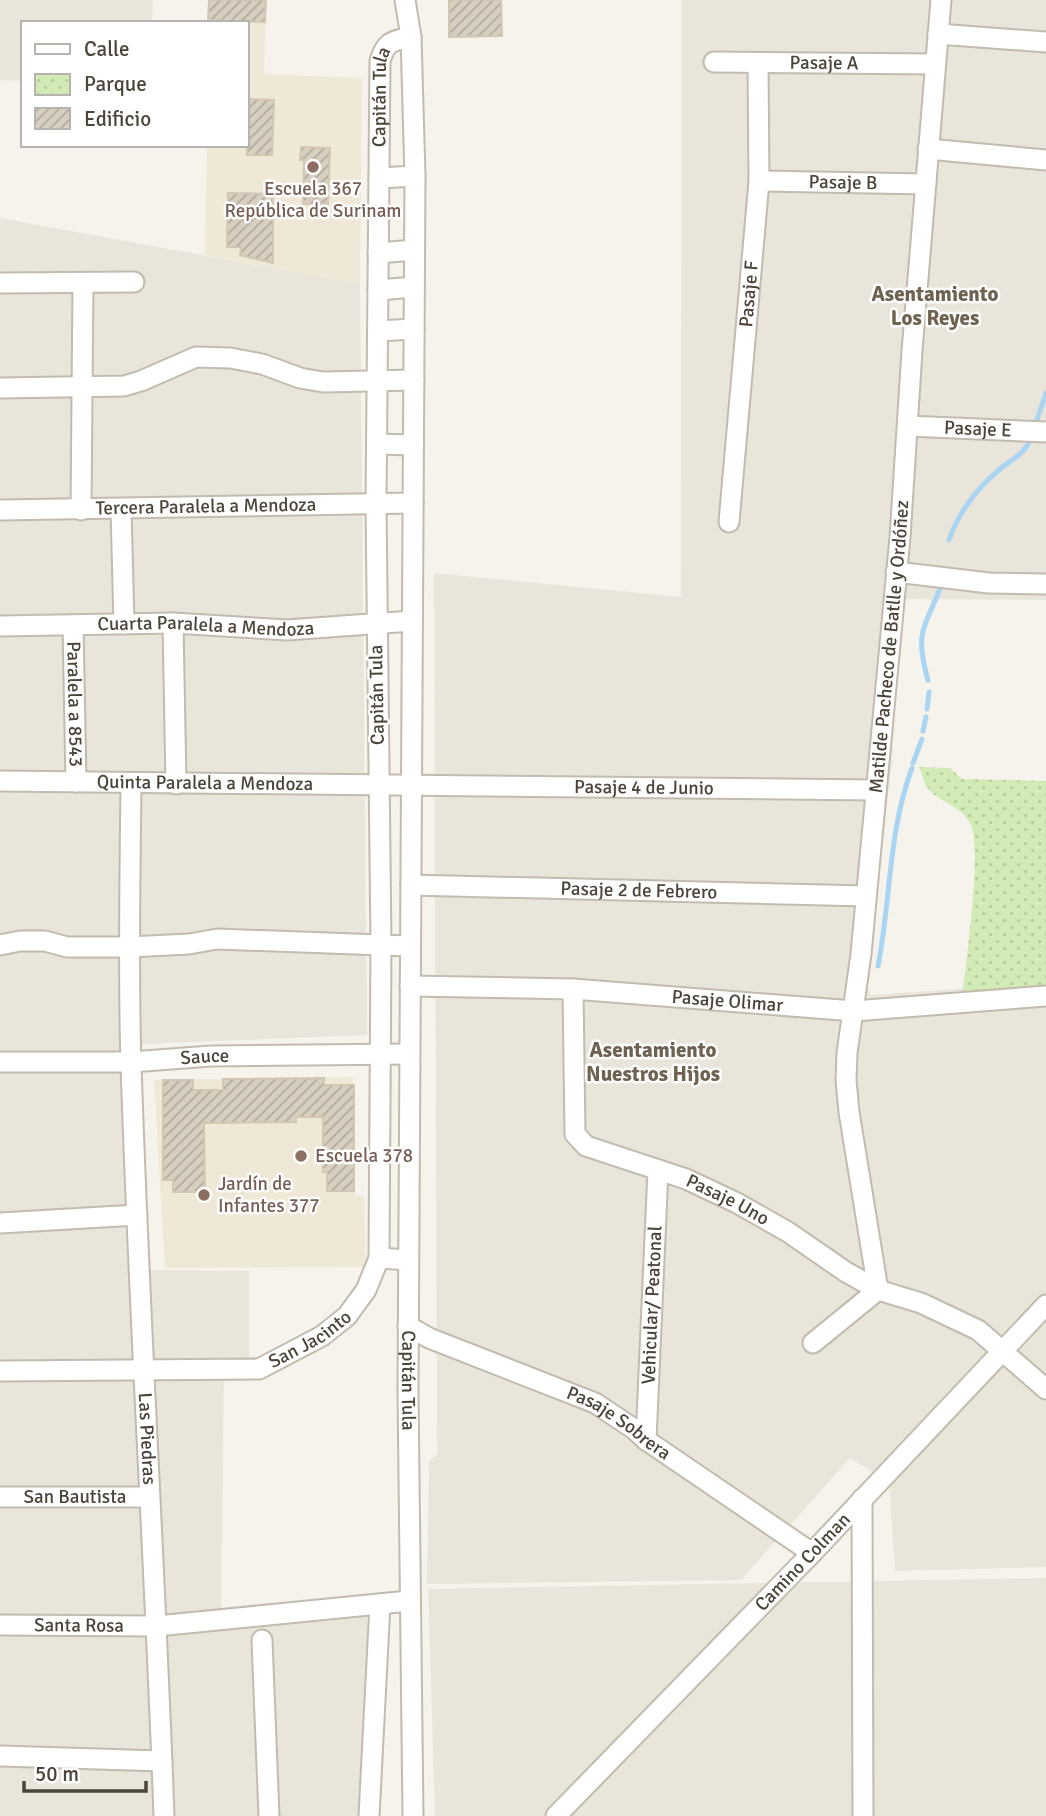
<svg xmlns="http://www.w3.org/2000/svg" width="1046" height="1816" font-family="Signika,sans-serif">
  <defs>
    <pattern id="park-dots" width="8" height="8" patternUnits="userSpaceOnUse" patternTransform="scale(1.75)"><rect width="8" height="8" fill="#d2eab5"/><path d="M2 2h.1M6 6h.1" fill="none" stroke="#b6ca9c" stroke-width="1.8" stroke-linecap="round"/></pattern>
    <pattern id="building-hatch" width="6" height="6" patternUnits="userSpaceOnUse" patternTransform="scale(1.75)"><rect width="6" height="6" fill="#d8cfc1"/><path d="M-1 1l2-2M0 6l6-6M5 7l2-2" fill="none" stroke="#b1aa9e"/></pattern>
  </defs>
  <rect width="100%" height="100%" fill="#f6f3ec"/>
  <g fill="#eae5da">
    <polygon points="0,0 153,0 152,23 23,23 23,81 0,80"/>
    <polygon points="682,0 1046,0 1046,600 901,599 892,762 866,985 871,995 1046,983 1046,1567 895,1571 889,1482 850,1458 741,1580 427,1584 429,1461 437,1454 434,573 681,597"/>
    <polygon points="0,218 360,284 367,1035 119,1045 128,1270 249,1271 249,1358 224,1360 221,1621 367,1616 373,1816 0,1816"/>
    <polygon points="1046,1578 1046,1816 435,1816 428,1589"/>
  </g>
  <g fill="#efe8d6">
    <polygon points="209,0 266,0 264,74 362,78 360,284 205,255 207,145 247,145 247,23 208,23"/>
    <polygon points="353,1077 355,1195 364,1196 366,1267 165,1268 154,1080"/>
  </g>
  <path fill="url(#park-dots)" d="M919 767 950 768 962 779 1046 781V988L963 992C966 959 982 851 971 825 963 807 944 804 930 791 925 786 922 774 919 767Z"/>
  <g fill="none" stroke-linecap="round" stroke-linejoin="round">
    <g stroke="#a9d4f2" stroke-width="5">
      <polyline points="1035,426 1046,393"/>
      <path d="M949 540C959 512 977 488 1000 469 1012 459 1025 454 1031 438"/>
      <path d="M928 680C915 634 923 630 940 589"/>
      <polyline points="927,709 929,692"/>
      <polyline points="923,731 926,717"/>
      <polyline points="913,763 922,739"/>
      <path d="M878 966C891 900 888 832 912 768"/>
    </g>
  </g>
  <g fill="url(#building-hatch)" stroke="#d3c7b4" stroke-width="2">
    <polygon points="209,0 266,0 265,22 208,20"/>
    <polygon points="449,0 501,0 502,36 449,37"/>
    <polygon points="247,99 274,100 272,155 247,155"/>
    <polygon points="301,147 330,148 328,204 303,204 304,160 300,160"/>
    <polygon points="228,193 273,194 273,263 240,255 241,247 227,247"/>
    <polygon points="324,1078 324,1085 354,1085 354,1191 327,1191 327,1172 323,1172 323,1117 296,1117 296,1122 204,1123 205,1192 173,1192 173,1180 163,1180 163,1080 193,1080 193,1090 223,1090 223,1079"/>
  </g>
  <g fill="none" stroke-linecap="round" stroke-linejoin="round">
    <g stroke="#c2bbae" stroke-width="23">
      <g id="minor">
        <path id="s1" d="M405 0 411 37 415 176 408 1391 413 1816"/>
        <polyline points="938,34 1046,42"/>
        <path id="s2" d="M714 62 935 64"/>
        <polyline points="928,149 1046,160"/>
        <polyline points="379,178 415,176"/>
        <path id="s3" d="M759 181 926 184"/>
        <polyline points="378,253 414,250"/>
        <polyline points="0,283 134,282"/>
        <polyline points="378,290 414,287"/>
        <polyline points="378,331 414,329"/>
        <polyline points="0,388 124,386 141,381 196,357 230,358 262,364 300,378 323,382 414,380"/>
        <path id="s4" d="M908 426 1046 432"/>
        <polyline points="377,444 413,445"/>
        <polyline points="121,509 124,624"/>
        <path id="s5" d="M0 510 413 503"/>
        <polyline points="81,510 83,283"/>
        <path id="s6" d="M729 522 759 181 758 64"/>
        <polyline points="896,572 989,583 1046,584"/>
        <polyline points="173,623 176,784"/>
        <path id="s7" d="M73 625 76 782"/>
        <path id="s8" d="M0 626 173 623 287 630 412 621"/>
        <path id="s9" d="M0 781 876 790"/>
        <path id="s10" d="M131 783C130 877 128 970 131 1064 139 1315 155 1565 164 1816"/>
        <path id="s11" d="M411 885 866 896"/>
        <polyline points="0,945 20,941 45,941 67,947 129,947 189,944 217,939 381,945 379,1258 408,1260"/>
        <path id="s12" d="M410 946 381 945 376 503 380 61C386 41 392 41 411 37"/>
        <path id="s13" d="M410 986 573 989 854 1011 1046 996"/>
        <path id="s14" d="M573 989 575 1134 586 1146 686 1179 737 1203 788 1232 846 1272 878 1290 921 1303 978 1330 1046 1389"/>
        <path id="s15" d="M0 1062H131L211 1056 409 1054"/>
        <polyline points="0,1223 137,1215"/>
        <path id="s16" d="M408 1326 429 1338 595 1403 634 1429 646 1440 812 1553"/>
        <path id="s17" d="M813 1343 878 1290 849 1112 846 1080 847 1053 861 954 900 537 912 351 941 0"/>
        <path id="s18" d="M0 1371 259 1369 322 1336 347 1316 366 1290 379 1258"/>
        <path id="s19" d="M646 1440 658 1170"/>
        <path id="s20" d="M0 1497H149"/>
        <polyline points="862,1499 863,1816"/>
        <path id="s21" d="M0 1625 157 1626 409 1601"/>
        <polyline points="262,1640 269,1816"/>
        <polyline points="0,1756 162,1761"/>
        <polyline points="369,1816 380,1604"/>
        <path id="s22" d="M556 1816 812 1553 1046 1305"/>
      </g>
    </g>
    <use href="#minor" stroke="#fff" stroke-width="19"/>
  </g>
  <g fill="#8d6e63" stroke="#fff" stroke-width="2.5">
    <circle cx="313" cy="167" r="7"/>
    <circle cx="301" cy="1156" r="7"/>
    <circle cx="204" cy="1195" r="7"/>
  </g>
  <g text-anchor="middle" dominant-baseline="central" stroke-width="5" stroke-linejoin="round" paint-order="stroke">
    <g font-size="19" fill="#4b4439" stroke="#fff">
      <text stroke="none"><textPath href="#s2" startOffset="110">Pasaje A</textPath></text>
      <text stroke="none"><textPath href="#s12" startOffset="877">Capitán Tula</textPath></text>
      <text stroke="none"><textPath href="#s3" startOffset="84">Pasaje B</textPath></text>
      <text stroke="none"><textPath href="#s6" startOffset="229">Pasaje F</textPath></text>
      <text stroke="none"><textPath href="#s4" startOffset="70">Pasaje E</textPath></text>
      <text stroke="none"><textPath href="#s5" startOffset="206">Tercera Paralela a Mendoza</textPath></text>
      <text stroke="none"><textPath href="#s8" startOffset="206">Cuarta Paralela a Mendoza</textPath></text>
      <text stroke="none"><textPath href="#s17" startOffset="732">Matilde Pacheco de Batlle y Ordóñez</textPath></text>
      <text transform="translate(377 695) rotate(-91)">Capitán Tula</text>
      <text stroke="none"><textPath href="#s7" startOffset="79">Paralela a 8543</textPath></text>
      <text stroke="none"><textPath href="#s9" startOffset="205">Quinta Paralela a Mendoza</textPath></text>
      <text stroke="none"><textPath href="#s9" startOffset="644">Pasaje 4 de Junio</textPath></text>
      <text stroke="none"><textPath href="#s11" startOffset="228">Pasaje 2 de Febrero</textPath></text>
      <text stroke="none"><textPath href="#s13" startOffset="318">Pasaje Olimar</textPath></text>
      <text stroke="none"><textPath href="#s15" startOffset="205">Sauce</textPath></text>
      <text stroke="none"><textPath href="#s14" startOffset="313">Pasaje Uno</textPath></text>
      <text stroke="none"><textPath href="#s19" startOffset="135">Vehicular/ Peatonal</textPath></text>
      <text stroke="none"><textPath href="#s18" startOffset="318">San Jacinto</textPath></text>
      <text stroke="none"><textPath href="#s1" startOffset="1381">Capitán Tula</textPath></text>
      <text stroke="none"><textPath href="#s16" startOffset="233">Pasaje Sobrera</textPath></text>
      <text stroke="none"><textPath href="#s10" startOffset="656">Las Piedras</textPath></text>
      <text stroke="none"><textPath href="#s20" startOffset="75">San Bautista</textPath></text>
      <text stroke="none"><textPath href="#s22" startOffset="354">Camino Colman</textPath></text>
      <text stroke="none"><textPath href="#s21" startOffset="79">Santa Rosa</textPath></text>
    </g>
    <g font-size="19" fill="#785e54" stroke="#fff" text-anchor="start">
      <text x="313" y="189" text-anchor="middle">Escuela 367<tspan x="313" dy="22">República de Surinam</tspan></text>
      <text x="315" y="1156">Escuela 378</text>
      <text x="218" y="1184">Jardín de<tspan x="218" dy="22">Infantes 377</tspan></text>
    </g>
    <g font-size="21" font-weight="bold" fill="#6e6250" stroke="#fff">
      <text x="935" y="294">Asentamiento<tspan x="935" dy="24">Los Reyes</tspan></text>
      <text x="653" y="1050">Asentamiento<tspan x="653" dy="24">Nuestros Hijos</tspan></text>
    </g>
  </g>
  <rect x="21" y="21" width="228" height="126" fill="#ffffff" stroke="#b7b4b0" stroke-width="2"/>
  <rect x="35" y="44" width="35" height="10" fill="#ffffff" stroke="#b7b4b0" stroke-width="2"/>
  <text x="84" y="56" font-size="21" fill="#4b4439">Calle</text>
  <rect x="35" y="74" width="35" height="21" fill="url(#park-dots)" stroke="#b7b4b0" stroke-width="2"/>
  <text x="84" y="91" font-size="21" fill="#4b4439">Parque</text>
  <rect x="35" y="108" width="35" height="21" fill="url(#building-hatch)" stroke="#b7b4b0" stroke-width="2"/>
  <text x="84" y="126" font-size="21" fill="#4b4439">Edificio</text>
  <path d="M24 1781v10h122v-10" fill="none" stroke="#4b4439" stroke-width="3.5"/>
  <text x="35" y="1781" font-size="21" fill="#4b4439" stroke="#ffffff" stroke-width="5" paint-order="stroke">50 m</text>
</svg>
